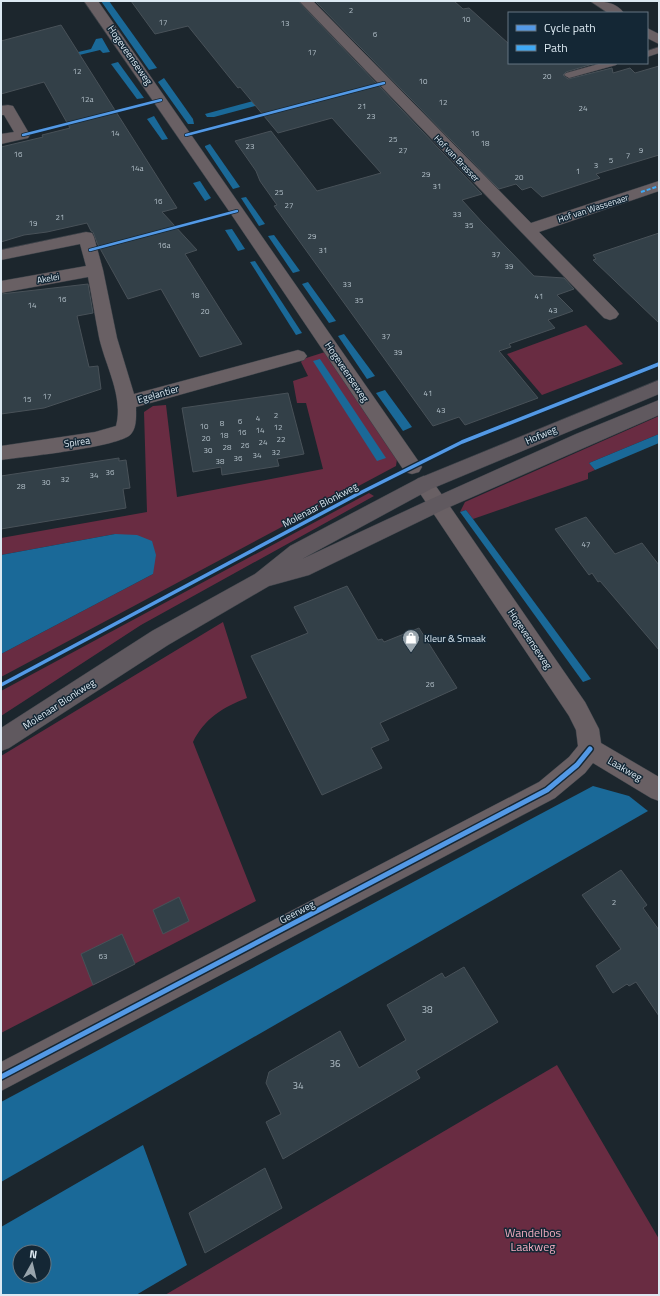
<svg xmlns="http://www.w3.org/2000/svg" width="660" height="1296" font-family="'Titillium Web',sans-serif">
  <rect width="100%" height="100%" fill="#1c262d"/>
  <g fill="#692c42">
    <polygon points="586,325 623,364 542,395 507,354"/>
    <polygon points="325,352 397,459 396,466 1,677 1,654 153,574 115,534 1,555 1,538 147,512 144,412 153,406 166,405 177,497 323,469 306,403 297,403 293,381 308,376 301,362 303,359"/>
    <polygon points="659,416 659,434 589,463 595,470 588,473 588,479 473,519 466,510 460,512 465,502"/>
    <polygon points="369,493 374,496 141,625 1,716 1,691"/>
    <path d="M223 622 247 698C223 707 204 719 193 742L256 901 1 1033V756Z"/>
    <polygon points="557,1065 659,1239 659,1295 165,1295"/>
  </g>
  <g fill="#1a6998" fill-rule="evenodd">
    <polygon points="101,1 109,1 157,68 149,70"/>
    <polygon points="102,38 110,52 103,53 100,50 1,74 1,70 91,49 96,39"/>
    <polygon points="118,62 144,98 137,99 111,64"/>
    <polygon points="164,78 193,119 194,124 188,124 158,82"/>
    <polygon points="276,95 278,100 214,117 207,117 205,114"/>
    <polygon points="154,116 168,139 162,140 147,119"/>
    <polygon points="210,144 240,187 233,189 205,147 205,146"/>
    <polygon points="200,181 211,198 205,201 193,183"/>
    <polygon points="246,197 265,224 259,226 241,198"/>
    <polygon points="232,229 245,249 238,251 225,230"/>
    <polygon points="274,235 300,271 293,273 268,236"/>
    <polygon points="255,261 302,333 296,335 250,262"/>
    <polygon points="308,282 336,321 329,323 302,284"/>
    <polygon points="344,334 375,376 367,379 338,336"/>
    <polygon points="320,359 386,458 377,461 313,361"/>
    <polygon points="385,390 412,427 403,431 376,393"/>
    <polygon points="659,434 659,443 595,470 589,463"/>
    <polygon points="466,510 473,519 591,679 583,682 460,512"/>
    <polygon points="115,534 137,535 152,541 156,555 153,574 1,654 1,555"/>
    <polygon points="593,786 629,796 648,811 1,1182 1,1102"/>
    <path d="M143 1145 187 1265 136 1295H1V1227ZM20 1252H44V1276H20Z"/>
  </g>
  <g fill="#334048" stroke="#485158">
    <polygon points="131,1 298,1 482,194 462,200 482,222 534,276 564,278 574,289 557,295 573,311 548,320 555,328 509,344 511,347 499,351 538,398 465,425 459,417 433,426 274,206 277,205 260,181 256,171 235,141 271,131 317,191 381,173 332,118 278,133 240,87 238,88 188,26 155,34"/>
    <polygon points="315,1 454,1 463,9 469,8 509,44 509,63 596,63 566,72 563,75 568,79 612,68 613,73 630,68 635,73 659,66 659,155 596,174 600,178 542,197 531,187 522,190 516,184 499,189"/>
    <polygon points="61,25 177,208 162,212 197,250 185,254 242,344 200,357 161,289 128,299 97,243 93,232 91,231 87,223 47,232 24,235 1,242 1,147 43,137 42,135 70,128 44,82 1,94 1,41"/>
    <polygon points="659,233 659,323 593,260 596,259 593,255"/>
    <polygon points="88,284 93,313 77,316 89,367 98,366 101,389 44,408 1,414 1,294"/>
    <polygon points="288,393 304,454 277,459 279,466 222,475 221,467 193,472 182,408"/>
    <polygon points="119,458 119,461 126,460 130,488 123,489 126,508 1,529 1,476"/>
    <polygon points="586,517 615,554 642,543 659,565 659,650 600,581 598,582 592,573 589,575 555,529"/>
    <polygon points="347,586 378,640 382,639 384,642 419,628 457,688 380,723 389,740 371,748 382,768 322,795 251,656 308,633 294,607"/>
    <polygon points="621,870 647,905 643,908 659,930 659,1016 636,982 629,986 627,984 613,993 596,966 621,949 582,895"/>
    <polygon points="179,897 189,921 163,934 153,910"/>
    <polygon points="122,934 135,964 93,985 81,954"/>
    <polygon points="464,967 498,1022 416,1071 420,1078 283,1159 266,1122 281,1114 266,1083 269,1072 340,1031 359,1068 406,1040 387,1005 442,973 445,978"/>
    <polygon points="265,1168 282,1208 205,1253 189,1213"/>
  </g>
  <g fill="none" stroke-linecap="round" stroke-linejoin="round">
    <g stroke="#394047" stroke-width="1">
      <g id="lane">
        <polygon points="659,47 659,53 647,57 647,51"/>
        <polygon points="602,63 618,63 616,65 569,78 564,75 566,73"/>
      </g>
    </g>
    <g stroke="#394047" stroke-width="1">
      <g id="street">
        <polygon points="84,1 98,1 419,462 422,467 419,472 412,474 405,472 231,214"/>
        <polygon points="299,1 313,1 531,223 659,181 659,191 539,232 616,310 619,314 616,318 610,320 604,318"/>
        <path d="M590 1C603 1 616 2 624 13H608Z"/>
        <polygon points="647,28 659,34 659,44 647,38"/>
        <polygon points="8,105 13,106 30,135 28,138 1,144 1,134 14,132 4,115 1,115 1,106"/>
        <path d="M86 232 92 233 94 237 103 270 117 338 134 394 298 350 304 352 307 356 304 360 136 407C136 416 137 427 131 434 121 447 22 457 1 460V446L95 432 116 426C124 397 105 365 99 337 95 317 92 297 88 277L1 293V281L86 266 80 244 1 260V250Z"/>
        <polygon points="424,476 431,479 585,702 599,729 601,743 659,777 659,801 651,798 593,763 585,773 555,798 1,1091 1,1062 539,782 569,757 578,746 576,730 569,716 417,489 414,484 417,479"/>
      </g>
    </g>
    <g stroke="#394047" stroke-width="1">
      <polygon id="secondary" points="659,380 659,394 431,489 302,559 431,499 576,434 659,400 659,415 445,509 309,575 269,586 168,645 9,748 1,751 1,728 152,631 255,574 290,546 417,479"/>
    </g>
    <use href="#lane" fill="#696064" fill-rule="evenodd"/>
    <use href="#street" fill="#696064" fill-rule="evenodd"/>
    <use href="#secondary" fill="#60595f" fill-rule="evenodd"/>
    <polyline stroke="#3fa9f5" stroke-width="2" stroke-dasharray="4 2" stroke-linecap="butt" points="641,192 659,186"/>
    <g stroke="#142735" stroke-width="4">
      <g id="cycleway-far2">
        <polyline points="23,135 161,100"/>
        <polyline points="186,135 384,83"/>
        <polyline points="90,250 237,211"/>
      </g>
    </g>
    <g stroke="#142735" stroke-width="6">
      <polyline id="cycleway-far1" points="1,685 356,495 462,442 659,364"/>
    </g>
    <g stroke="#142735" stroke-width="8">
      <polyline id="cycleway" points="1,1077 547,790 577,765 590,749"/>
    </g>
    <use href="#cycleway-far2" stroke="#5399e6" stroke-width="2.5"/>
    <use href="#cycleway-far1" stroke="#5399e6" stroke-width="3.5"/>
    <use href="#cycleway" stroke="#5399e6" stroke-width="5"/>
  </g>
  <defs>
    <g id="shop-pin" transform="scale(0.9)"><path d="M0 17L-7.5 6A9.5 9.5 0 1 1 7.5 6Z" fill="#99a5ad" stroke="#142735"/><path d="M-5-2.5h2.3a2.7 3.5 0 0 1 5.4 0H5L5.5 6h-11ZM-1.5-2.5h3a1.5 2.3 0 0 0-3 0Z" fill="#fff"/></g>
  </defs>
  <g fill-rule="evenodd">
    <use href="#shop-pin" x="411" y="638"/>
  </g>
  <g text-anchor="middle" dominant-baseline="central" stroke-width="3" stroke-linejoin="round" paint-order="stroke">
    <g font-size="8" fill="#b2bfc8">
      <text x="351" y="10">2</text>
      <text x="466" y="19">10</text>
      <text x="163" y="22">17</text>
      <text x="285" y="23">13</text>
      <text x="375" y="34">6</text>
      <text x="312" y="52">17</text>
      <text x="77" y="71">12</text>
      <text x="547" y="76">20</text>
      <text x="423" y="81">10</text>
      <text x="87" y="99">12a</text>
      <text x="443" y="102">12</text>
      <text x="362" y="106">21</text>
      <text x="583" y="108">24</text>
      <text x="371" y="116">23</text>
      <text x="115" y="133">14</text>
      <text x="475" y="133">16</text>
      <text x="393" y="139">25</text>
      <text x="485" y="143">18</text>
      <text x="250" y="146">23</text>
      <text x="403" y="150">27</text>
      <text x="641" y="150">9</text>
      <text x="18" y="154">16</text>
      <text x="628" y="155">7</text>
      <text x="611" y="160">5</text>
      <text x="596" y="165">3</text>
      <text x="137" y="168">14a</text>
      <text x="578" y="171">1</text>
      <text x="426" y="174">29</text>
      <text x="519" y="177">20</text>
      <text x="437" y="186">31</text>
      <text x="279" y="192">25</text>
      <text x="158" y="201">16</text>
      <text x="289" y="205">27</text>
      <text x="457" y="214">33</text>
      <text x="60" y="217">21</text>
      <text x="33" y="223">19</text>
      <text x="469" y="225">35</text>
      <text x="312" y="236">29</text>
      <text x="164" y="245">16a</text>
      <text x="323" y="250">31</text>
      <text x="496" y="254">37</text>
      <text x="509" y="266">39</text>
      <text x="347" y="284">33</text>
      <text x="195" y="295">18</text>
      <text x="539" y="296">41</text>
      <text x="62" y="299">16</text>
      <text x="359" y="300">35</text>
      <text x="32" y="305">14</text>
      <text x="553" y="310">43</text>
      <text x="205" y="311">20</text>
      <text x="386" y="336">37</text>
      <text x="398" y="352">39</text>
      <text x="428" y="393">41</text>
      <text x="47" y="396">17</text>
      <text x="27" y="399">15</text>
      <text x="441" y="410">43</text>
      <text x="276" y="415">2</text>
      <text x="258" y="418">4</text>
      <text x="240" y="421">6</text>
      <text x="222" y="423">8</text>
      <text x="204" y="426">10</text>
      <text x="278" y="427">12</text>
      <text x="260" y="430">14</text>
      <text x="242" y="432">16</text>
      <text x="224" y="435">18</text>
      <text x="206" y="438">20</text>
      <text x="281" y="439">22</text>
      <text x="263" y="442">24</text>
      <text x="245" y="445">26</text>
      <text x="227" y="447">28</text>
      <text x="208" y="450">30</text>
      <text x="276" y="452">32</text>
      <text x="257" y="455">34</text>
      <text x="238" y="458">36</text>
      <text x="220" y="461">38</text>
      <text x="110" y="472">36</text>
      <text x="94" y="475">34</text>
      <text x="65" y="479">32</text>
      <text x="46" y="482">30</text>
      <text x="21" y="486">28</text>
      <text x="586" y="544">47</text>
      <text x="430" y="684">26</text>
      <text x="614" y="902">2</text>
      <text x="103" y="956">63</text>
    </g>
    <g font-size="9" fill="#dce9f2" stroke="#142735">
      <text transform="translate(457 158) rotate(46)">Hof van Brasser</text>
      <text transform="translate(593 208) rotate(-18)">Hof van Wassenaer</text>
      <text transform="translate(48 278) rotate(-10)">Akelei</text>
    </g>
    <g font-size="10" fill="#dce9f2" stroke="#142735">
      <text transform="translate(130 55) rotate(55)">Hogeveenseweg</text>
      <text transform="translate(347 372) rotate(56)">Hogeveenseweg</text>
      <text transform="translate(158 394) rotate(-16)">Egelantier</text>
      <text transform="translate(541 435) rotate(-23)">Hofweg</text>
      <text transform="translate(77 442) rotate(-8)">Spirea</text>
      <text transform="translate(320 505) rotate(-28)">Molenaar Blonkweg</text>
      <text transform="translate(530 639) rotate(56)">Hogeveenseweg</text>
      <text transform="translate(59 704) rotate(-33)">Molenaar Blonkweg</text>
      <text transform="translate(625 769) rotate(30)">Laakweg</text>
      <text transform="translate(297 912) rotate(-28)">Geerweg</text>
    </g>
    <g font-size="10" fill="#dce9f2" stroke="#142735" text-anchor="start">
      <text x="424" y="638">Kleur &amp; Smaak</text>
    </g>
    <g font-size="10" fill="#b2bfc8">
      <text x="427" y="1009">38</text>
      <text x="335" y="1063">36</text>
      <text x="298" y="1085">34</text>
    </g>
    <g font-size="12" fill="#f2acbf" stroke="#142735">
      <text x="533" y="1232">Wandelbos<tspan x="533" dy="14">Laakweg</tspan></text>
    </g>
  </g>
  <rect width="660" height="1296" fill="none" stroke="#dce9f2" stroke-width="4"/>
  <rect x="508" y="12" width="140" height="52" fill="#142735" stroke="#647581"/>
  <rect x="516" y="25" width="20" height="6" fill="#5399e6" stroke="#647581"/>
  <text x="544" y="32" font-size="12" fill="#dce9f2">Cycle path</text>
  <rect x="516" y="45" width="20" height="6" fill="#3fa9f5" stroke="#647581"/>
  <text x="544" y="52" font-size="12" fill="#dce9f2">Path</text>
  <g transform="translate(32 1264) rotate(8)"><circle r="19" fill="#142735" stroke="#647581"/>
  <path d="M0-3L7 15L0 10L-7 15Z" fill="#99a5ad"/>
  <text y="-6" font-size="11" font-weight="bold" text-anchor="middle" fill="#dce9f2">N</text>
  </g>
</svg>
